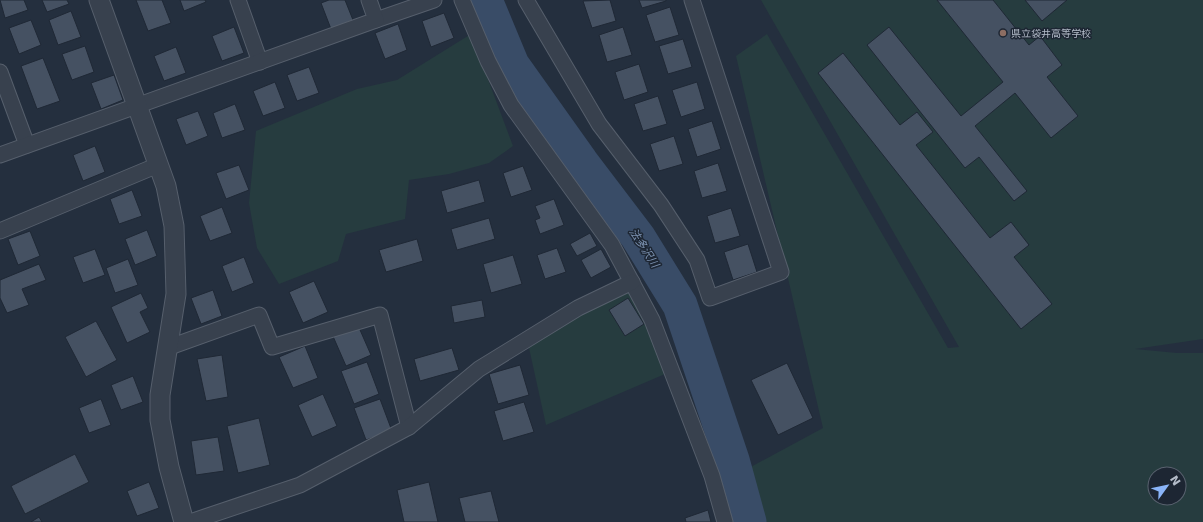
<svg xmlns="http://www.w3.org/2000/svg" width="1203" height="522" font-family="'DejaVu Sans','Noto Sans JP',sans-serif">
  <rect width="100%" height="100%" fill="#242f3e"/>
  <g fill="#263c3f" fill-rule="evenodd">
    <path d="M761 0H1203V339L1135 349 1177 353H1203V522H759L747 469 823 428 736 56 767 34 948 348 959 347ZM1155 474H1179V498H1155Z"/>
    <polygon points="471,34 513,146 489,163 449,174 409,180 405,219 346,234 338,261 279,284 257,248 249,203 256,131 357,89 397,80"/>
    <polygon points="632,282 672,371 546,425 527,339"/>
  </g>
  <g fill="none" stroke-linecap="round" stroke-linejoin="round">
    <polyline stroke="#394c67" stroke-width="35" points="485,0 512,65 581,162 638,237 680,305 732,460 749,522"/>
  </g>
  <g fill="#455162" stroke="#1f2835">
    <polygon points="0,0 24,0 28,10 5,18"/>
    <polygon points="42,0 67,0 69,4 47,12"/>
    <polygon points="136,0 162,0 171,23 148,31"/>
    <polygon points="180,0 205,0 206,2 184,11"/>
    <polygon points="329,0 345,0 353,20 331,29 321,3"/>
    <polygon points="610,0 616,21 592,28 583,1"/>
    <polygon points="639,0 666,0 666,1 642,8"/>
    <polygon points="937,0 993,0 1029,45 1040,36 1062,65 1047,77 1078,116 1051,138 1015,93 975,126 1027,191 1014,201 979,157 965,168 867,45 889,27 961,116 1003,82"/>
    <polygon points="1025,0 1067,0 1042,21"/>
    <polygon points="670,7 679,35 655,42 646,15"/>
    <polygon points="71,11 81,37 58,45 49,20"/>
    <polygon points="444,13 454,38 431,47 422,21"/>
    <polygon points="31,20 41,45 19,54 9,28"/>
    <polygon points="398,24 407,50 385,59 375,33"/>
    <polygon points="234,27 244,53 222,61 212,36"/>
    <polygon points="623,27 632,55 607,62 599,35"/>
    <polygon points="683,39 692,67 668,74 659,46"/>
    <polygon points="85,46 94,72 72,80 62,54"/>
    <polygon points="176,47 186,73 164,81 154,56"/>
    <polygon points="843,53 900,125 917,112 933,132 916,145 990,238 1011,222 1029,245 1014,257 1052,304 1021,329 818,73"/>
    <polygon points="43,58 60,101 37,109 21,66"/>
    <polygon points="639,64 648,92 624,100 615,72"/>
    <polygon points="309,67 319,93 297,101 287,75"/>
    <polygon points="114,75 123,100 101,109 91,83"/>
    <polygon points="275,82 285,108 263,116 253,91"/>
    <polygon points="697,82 705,109 681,117 672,90"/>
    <polygon points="658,96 667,124 643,131 634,104"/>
    <polygon points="235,104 245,130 222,138 213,113"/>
    <polygon points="198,111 208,136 186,145 176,119"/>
    <polygon points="712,121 721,149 697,157 688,129"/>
    <polygon points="674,136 683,164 659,171 650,144"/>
    <polygon points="95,146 105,172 83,181 73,155"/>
    <polygon points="718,163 727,191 702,198 694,171"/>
    <polygon points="239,165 249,190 226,199 216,173"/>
    <polygon points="523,166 532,190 511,197 503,173"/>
    <polygon points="479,180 485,202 447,213 441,191"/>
    <polygon points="132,190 142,216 119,224 110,199"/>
    <polygon points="554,199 564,225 540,234 535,220 540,218 535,206"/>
    <polygon points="222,207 232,233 210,241 200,216"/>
    <polygon points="731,208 740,236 715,243 707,216"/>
    <polygon points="489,218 495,239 457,250 451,229"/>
    <polygon points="147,230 157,256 135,265 125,239"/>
    <polygon points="30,231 40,256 18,265 8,239"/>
    <polygon points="590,233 597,246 577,256 570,244"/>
    <polygon points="417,239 423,261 386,272 379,250"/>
    <polygon points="748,244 757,272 733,280 724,252"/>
    <polygon points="557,248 566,272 545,279 537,255"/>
    <polygon points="95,249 105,275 83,283 73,257"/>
    <polygon points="601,249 611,267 591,278 581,260"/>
    <polygon points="513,255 522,284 491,293 483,264"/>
    <polygon points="244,257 254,283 232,292 222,266"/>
    <polygon points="128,259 138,285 115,293 106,268"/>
    <polygon points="39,264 46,280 22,289 29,305 7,313 0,298 0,280"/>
    <polygon points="314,281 328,312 303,323 289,292"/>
    <polygon points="213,290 222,316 201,324 191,298"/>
    <polygon points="141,293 148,308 140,312 150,332 127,343 111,307"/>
    <polygon points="628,298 644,324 625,336 609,310"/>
    <polygon points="482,300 485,317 454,323 451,306"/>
    <polygon points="96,321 117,360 86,377 65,337"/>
    <polygon points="357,323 371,355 346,366 332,334"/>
    <polygon points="305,346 318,378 293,388 279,357"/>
    <polygon points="452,348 459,370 420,381 414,359"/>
    <polygon points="222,355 228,397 206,401 197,359"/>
    <polygon points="367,362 379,394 354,404 341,371"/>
    <polygon points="787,363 813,418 778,435 751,380"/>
    <polygon points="520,365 529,395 498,404 489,374"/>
    <polygon points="133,376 143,402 121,410 111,385"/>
    <polygon points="323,394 337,426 312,437 298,405"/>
    <polygon points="101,399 111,425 89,433 79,408"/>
    <polygon points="380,399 392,431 366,440 354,408"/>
    <polygon points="524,402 534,432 503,441 494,411"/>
    <polygon points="259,418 270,465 238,473 227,426"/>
    <polygon points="218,437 224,471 196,475 191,441"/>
    <polygon points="75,454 89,482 25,514 11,486"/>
    <polygon points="149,482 159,508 137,516 127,491"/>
    <polygon points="429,482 438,522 404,522 397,490"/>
    <polygon points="491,491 499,522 465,522 459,498"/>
    <polygon points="708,510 711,522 686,522 685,518"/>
    <polygon points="39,517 42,522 31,522"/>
  </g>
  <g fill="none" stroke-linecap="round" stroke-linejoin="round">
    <g stroke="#565f6c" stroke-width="17">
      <g id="minor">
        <polyline points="238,0 260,62"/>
        <polyline points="462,0 488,61 511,105 612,245 652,320 712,476 725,522"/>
        <polyline points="526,0 599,124 661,205 697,260 710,298 781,272 692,0"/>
        <polyline points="376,20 434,0"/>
        <polyline points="0,72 27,145"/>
        <polyline points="0,155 376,20 369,0"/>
        <polyline points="0,231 158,165"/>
        <polyline points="167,348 259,315 272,347 380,315 409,427"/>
        <polyline points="190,522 300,485 409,427 479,369 578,308 632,282"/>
      </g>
    </g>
    <g stroke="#565f6c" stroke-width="21">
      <polyline id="tertiary" points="99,0 166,186 174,226 176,294 160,395 160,420 169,467 184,522"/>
    </g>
    <use href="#minor" stroke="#38414e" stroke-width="15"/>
    <use href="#tertiary" stroke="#38414e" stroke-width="19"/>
  </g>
  <circle fill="#8d6e63" stroke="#1d2633" stroke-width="1.5" cx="1003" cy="33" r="4"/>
  <g text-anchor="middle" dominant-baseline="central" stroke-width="3" stroke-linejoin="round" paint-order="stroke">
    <g font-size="10" fill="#b4bcc9" stroke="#1d2633" text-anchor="start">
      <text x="1011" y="33">県立袋井高等学校</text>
    </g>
    <g font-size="11" font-style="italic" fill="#7c92b1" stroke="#1d2633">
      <text transform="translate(644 248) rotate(57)">法多沢川</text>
    </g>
  </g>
  <g transform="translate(1167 486) rotate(57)"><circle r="19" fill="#1d2633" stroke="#59626f"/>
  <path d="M0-3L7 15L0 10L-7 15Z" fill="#8ab4f8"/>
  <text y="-6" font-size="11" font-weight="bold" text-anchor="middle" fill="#b4bcc9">N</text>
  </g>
</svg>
